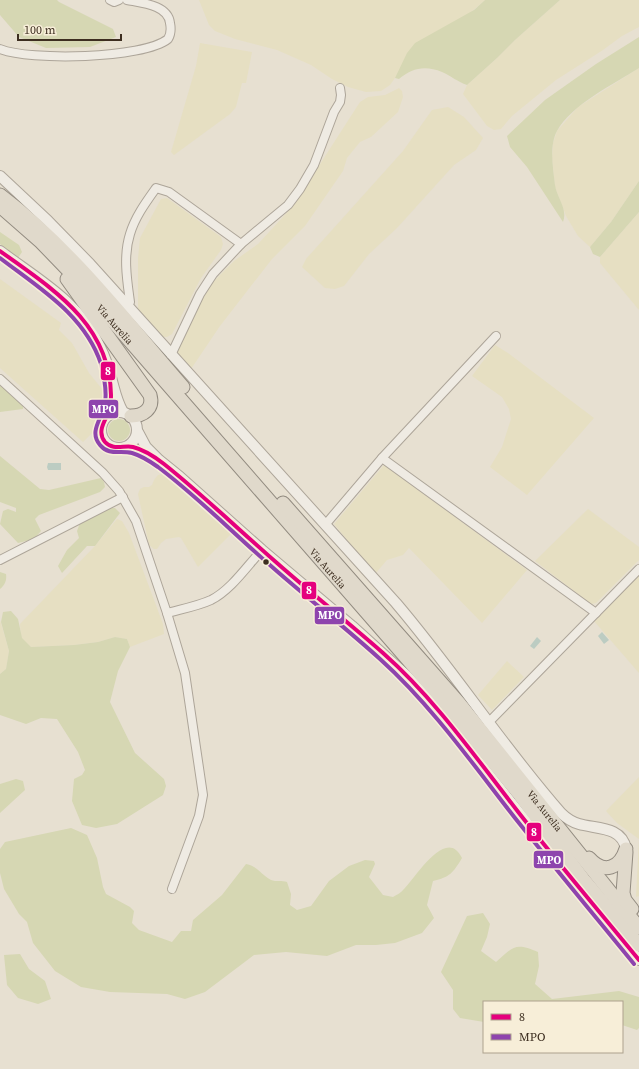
<svg xmlns="http://www.w3.org/2000/svg" width="639" height="1069" font-family="'Source Serif 4',serif">
  <rect width="100%" height="100%" fill="#e7e0d1"/>
  <g fill="#e6dfc2">
    <polygon points="199,0 485,0 395,78 390,85 381,91 366,92 348,87 332,79 311,65 277,50 235,39 215,31 209,25"/>
    <polygon points="560,0 639,0 639,27 622,36 603,50 556,80 512,116 501,129 494,130 487,126 463,94 467,85 497,58 515,40"/>
    <polygon points="200,43 252,52 246,83 242,83 236,107 230,114 174,155 171,152 196,66"/>
    <polygon points="639,68 639,181 611,222 590,247 578,236 566,216 555,187 552,158 553,143 557,131 578,107"/>
    <polygon points="399,88 402,91 403,97 398,112 371,137 360,142 347,158 343,171 305,226 272,259 220,326 191,369 177,353 203,294 216,279 234,261 258,244 293,206 360,102 368,97 385,95"/>
    <polygon points="448,107 464,117 483,138 476,150 454,165 397,228 369,254 344,286 335,289 325,288 302,267 306,259 403,151 432,110"/>
    <polygon points="167,198 221,237 223,244 221,250 201,278 172,334 167,337 162,337 142,316 138,310 138,258 140,238 161,199"/>
    <polygon points="639,212 639,310 600,263 600,257"/>
    <polygon points="0,279 61,323 59,330 72,343 89,373 102,389 103,396 98,412 94,431 83,442 0,368"/>
    <polygon points="495,345 508,353 594,418 527,495 490,467 502,447 511,419 509,409 502,397 472,376"/>
    <polygon points="384,465 527,570 482,623 409,548 403,555 387,560 375,574 334,524"/>
    <polygon points="162,474 231,534 198,567 181,538 179,537 166,539 161,543 157,549 154,549 149,545 138,494 140,489 144,487 149,487 152,485 154,480 158,475"/>
    <polygon points="588,509 639,547 639,560 596,603 591,604 535,561"/>
    <polygon points="117,519 122,521 129,533 163,624 164,634 130,647 127,639 115,637 98,642 74,645 31,647 21,638 20,624 95,546"/>
    <polygon points="639,574 639,673 594,621"/>
    <polygon points="0,620 9,651 6,669 0,674"/>
    <polygon points="507,661 524,677 492,710 478,695"/>
    <polygon points="639,777 639,896 636,897 639,839 617,823 606,811"/>
  </g>
  <g fill="#d6d7b3">
    <polygon points="0,0 57,0 59,2 113,29 116,37 90,47 46,48 19,37 0,15"/>
    <path d="M485 0H560L515 40 497 58 467 85C458 82 451 76 442 72 425 65 412 68 399 79L395 78 407 53 415 43 474 10Z"/>
    <path d="M639 37V68C614 84 571 105 557 131 549 146 553 168 555 185 557 198 568 209 563 222L527 167 510 147 507 136 545 100 596 64Z"/>
    <polygon points="639,181 639,212 600,257 593,254 590,247 611,222"/>
    <polygon points="0,232 19,245 22,252 18,258 0,244"/>
    <polygon points="0,383 23,404 23,409 0,412"/>
    <circle cx="119" cy="430" r="11"/>
    <polygon points="0,456 40,489 49,490 101,478 104,482 105,487 100,492 39,515 35,519 41,531 34,539 18,543 0,524 3,511 8,509 16,512 16,508 0,502"/>
    <polygon points="107,508 115,508 120,513 95,546 87,546 62,573 58,566 67,550 79,538 77,531 80,523"/>
    <path d="M0 572 6 574C7 580 5 585 0 589Z"/>
    <polygon points="11,611 18,619 22,638 31,647 74,645 98,642 115,637 127,639 130,647 118,671 110,702 135,753 164,779 166,786 163,795 117,824 96,828 82,825 72,801 74,779 82,775 85,770 78,752 57,719 41,718 26,724 0,715 0,674 6,669 9,651 1,622 3,612"/>
    <polygon points="16,779 23,781 25,790 0,813 0,784"/>
    <path d="M71 828 87 835 97 858 103 887 106 894 130 907 134 911 132 923 139 930 172 942 181 931H191L193 920 222 895 246 864C259 867 260 874 271 880 276 882 282 880 287 882L291 894 290 905 297 910 311 906 329 881 349 866 365 860 374 861 375 864 369 877 383 895 393 897C396 895 401 893 403 890 415 879 446 825 462 858 453 873 450 877 433 881L427 905 434 918 422 933 395 943 376 945H356L327 956 286 952 254 955 205 992 185 999 167 994 110 992 81 987 55 971 33 943 27 922 19 914 4 889 0 873V849L5 842Z"/>
    <path d="M483 913 490 924 487 937 481 951 496 962C513 947 515 942 538 952L539 966 535 984 552 999 619 991 639 997V1028L637 1030 622 1025V1002H484V1022L460 1018 453 1009V990L441 972 467 916Z"/>
    <polygon points="20,954 29,969 45,981 51,999 38,1004 18,998 7,985 4,955"/>
  </g>
  <g fill="#bcccc2">
    <polygon points="48,463 61,463 61,470 48,470 47,467"/>
    <polygon points="602,632 609,640 604,644 598,636"/>
    <polygon points="537,637 541,641 534,649 530,646"/>
  </g>
  <g fill="none" stroke-linecap="round" stroke-linejoin="round">
    <g stroke="#ada599" stroke-width="10">
      <g id="minor">
        <polyline points="110,0 114,2 119,0"/>
        <path d="M0 49C29 61 143 59 168 39 171 34 171 28 170 23 168 5 142 3 127 0"/>
        <path d="M127 306 130 302C127 280 123 256 130 234 135 217 146 202 156 188L169 192 241 244"/>
        <polyline points="171,355 200,294 213,274 241,244 288,205 300,189 314,165 334,112 340,102 341,95 340,88"/>
        <polyline points="0,379 103,473 119,491 136,521 167,613 185,673 203,795 199,816 172,889"/>
        <polyline points="382,458 596,613"/>
        <polyline points="325,525 382,458 496,336"/>
        <polyline points="0,560 123,497"/>
        <path d="M167 613C182 609 198 606 211 600 231 590 247 566 262 550"/>
        <polyline points="488,723 639,569"/>
      </g>
    </g>
    <g stroke="#ada599" stroke-width="12">
      <g id="tertiary">
        <path d="M0 176 48 221 90 264 396 603C454 671 502 746 561 813 566 818 572 822 579 824 596 829 622 826 626 849"/>
        <path d="M0 251C37 279 80 302 100 347 105 357 109 369 112 381 115 392 117 402 123 412"/>
        <circle cx="119" cy="430" r="18"/>
        <polyline points="138,432 146,447 159,460 180,477 262,550 352,626 406,675 433,704 541,840 639,960"/>
      </g>
    </g>
    <g stroke="#928b80" stroke-width="15">
      <g id="trunk">
        <path d="M0 195C70 248 125 320 183 387"/>
        <path id="s1" d="M0 206 40 241 68 270 437 693 520 795 583 879 639 945"/>
        <path d="M67 279 150 395C154 409 143 416 131 416"/>
        <path id="s2" d="M283 503 459 703 639 928"/>
        <polyline points="626,852 623,893 625,900 632,909"/>
        <path d="M589 858C604 875 620 868 626 849"/>
      </g>
    </g>
    <use href="#minor" stroke="#efebe3" stroke-width="8"/>
    <use href="#tertiary" stroke="#efebe3" stroke-width="10"/>
    <use href="#trunk" stroke="#e0d9cb" stroke-width="13"/>
    <g stroke="#f7eed8" stroke-width="7">
      <path id="bus-1" d="M0 251C51 288 110 323 111 395 111 400 111 405 110 409 106 420 96 431 105 442 113 451 124 445 133 447 145 450 155 457 164 464 203 495 239 530 277 563 312 594 348 622 383 653 436 700 476 758 519 813 558 863 599 911 639 960"/>
    </g>
    <g stroke="#f7eed8" stroke-width="7">
      <path id="bus-2" d="M0 258C39 288 85 315 101 364 104 376 107 391 105 403 103 418 88 431 100 445 109 456 120 450 132 453 142 456 151 462 158 467 198 497 233 533 271 566 306 597 345 627 380 659 432 706 472 763 515 818 554 867 594 915 634 964"/>
    </g>
    <use href="#bus-1" stroke="#e5007d" stroke-width="4"/>
    <use href="#bus-2" stroke="#8e44ad" stroke-width="4"/>
  </g>
  <circle fill="#3d2e20" stroke="#f7eed8" stroke-width="1.5" cx="266" cy="562" r="3.5"/>
  <g text-anchor="middle" dominant-baseline="central" stroke-width="3.5" stroke-linejoin="round" paint-order="stroke">
    <g font-size="10" fill="#3d2e20" stroke="#f7eed8">
      <text stroke="none"><textPath href="#s1" startOffset="165">Via Aurelia</textPath></text>
      <text stroke="none"><textPath href="#s1" startOffset="489">Via Aurelia</textPath></text>
      <text stroke="none"><textPath href="#s2" startOffset="404">Via Aurelia</textPath></text>
    </g>
  </g>
  <g stroke="#f7eed8" stroke-width="1.5">
    <rect x="100" y="361" width="16" height="20" rx="4" fill="#e5007d"/>
    <rect x="88" y="399" width="31" height="20" rx="4" fill="#8e44ad"/>
    <rect x="301" y="581" width="16" height="19" rx="4" fill="#e5007d"/>
    <rect x="314" y="606" width="31" height="19" rx="4" fill="#8e44ad"/>
    <rect x="526" y="822" width="16" height="20" rx="4" fill="#e5007d"/>
    <rect x="533" y="850" width="31" height="19" rx="4" fill="#8e44ad"/>
  </g>
  <g font-size="11" text-anchor="middle" font-weight="bold" fill="#fff">
    <text x="108" y="375">8</text>
    <text x="104" y="413">MPO</text>
    <text x="309" y="594">8</text>
    <text x="330" y="619">MPO</text>
    <text x="534" y="836">8</text>
    <text x="549" y="864">MPO</text>
  </g>
  <rect x="483" y="1001" width="140" height="52" fill="#f7eed8" stroke="#ada18e"/>
  <rect x="491" y="1014" width="20" height="6" fill="#e5007d" stroke="#ada18e"/>
  <text x="519" y="1021" font-size="12" fill="#3d2e20">8</text>
  <rect x="491" y="1034" width="20" height="6" fill="#8e44ad" stroke="#ada18e"/>
  <text x="519" y="1041" font-size="12" fill="#3d2e20">MPO</text>
  <path d="M18 34v6h103v-6" fill="none" stroke="#3d2e20" stroke-width="2"/>
  <text x="24" y="34" font-size="12" fill="#3d2e20" stroke="#f7eed8" stroke-width="3" paint-order="stroke">100 m</text>
</svg>
